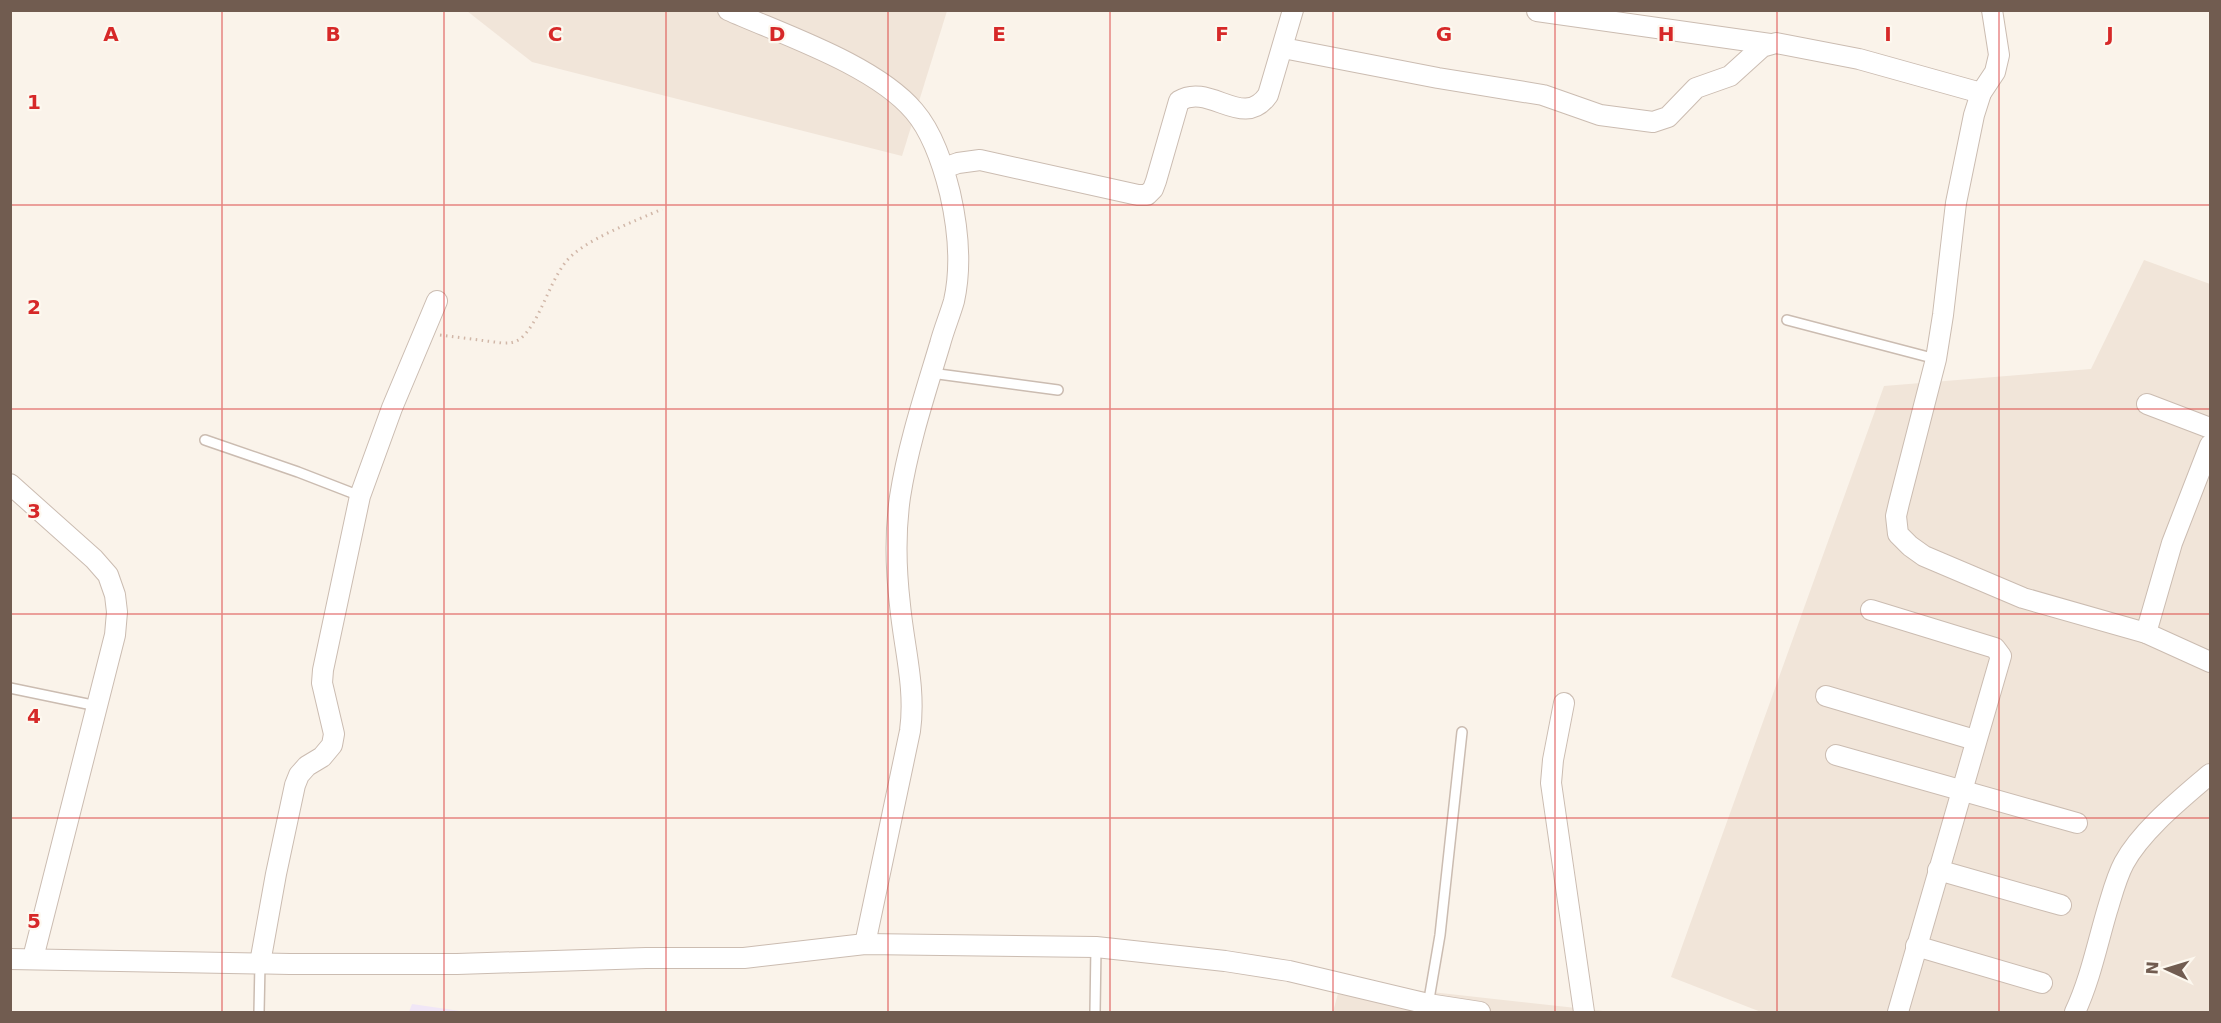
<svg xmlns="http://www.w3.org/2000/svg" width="2221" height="1023" font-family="'DejaVu Sans',sans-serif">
  <rect width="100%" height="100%" fill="#faf3ea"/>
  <g fill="#f1e5d9">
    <polygon points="467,11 947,11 902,156 532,62"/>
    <polygon points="2144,260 2210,284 2210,1012 1761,1012 1671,977 1884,386 2091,369"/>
    <polygon points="1341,982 1612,1012 1333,1012"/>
  </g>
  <polygon fill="#f0e6f6" points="412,1004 467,1012 409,1012"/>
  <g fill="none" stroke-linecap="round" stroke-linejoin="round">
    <g stroke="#cbbcb1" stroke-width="12">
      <g id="service">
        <polyline points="1787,320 1936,359"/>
        <polyline points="931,373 1058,390"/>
        <polyline points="205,440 298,472 360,496"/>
        <polyline points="10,688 97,706"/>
        <polyline points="1428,1005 1440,935 1462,732"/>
        <polyline points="259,1012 260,963"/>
        <polyline points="1095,1012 1096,947"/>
      </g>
    </g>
    <g stroke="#cbbcb1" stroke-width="22">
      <g id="minor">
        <path d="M728 10C784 35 875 65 914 111 933 133 943 165 950 193 958 228 962 265 954 301 950 315 944 329 940 344 925 394 908 445 900 497 895 532 896 571 900 605 904 648 916 688 910 731L865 944"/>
        <polyline points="1992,10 1999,55 1995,72 1981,93 1974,115 1956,203 1943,315 1936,359 1899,503 1896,516 1898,534 1910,546 1924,556 2023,598 2146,633 2210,662"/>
        <polyline points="1537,11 1770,44"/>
        <polyline points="1283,48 1438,78 1543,95 1600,115 1653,122 1668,117 1696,88 1730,76 1762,47 1776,43 1859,59 1981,93"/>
        <path d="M944 168 958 163 980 160 1138 195H1147L1153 189 1156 181 1179 101C1210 82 1243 131 1268 95L1293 10"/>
        <polyline points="2147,404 2210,428"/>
        <polyline points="10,484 94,559 108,575 115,595 117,612 115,635 33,958"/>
        <polyline points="1871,610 1995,648 2001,656 1898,1012"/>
        <polyline points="2146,633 2172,543 2210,445"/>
        <polyline points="1826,696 1975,740"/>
        <polyline points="1564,703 1553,760 1551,783 1584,1012"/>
        <polyline points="1836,755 2077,823"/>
        <polyline points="1938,870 2061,905"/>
        <polyline points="1916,946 2042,983"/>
        <polyline points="10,959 290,964 457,964 646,958 744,958 865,944 1096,947 1225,961 1289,971 1428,1004 1480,1012"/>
        <polyline points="260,963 276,874 295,785 299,775 307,766 322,757 332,745 334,734 322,683 323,670 360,496 392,408 437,301"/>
        <path d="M2075 1012C2090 980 2097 945 2107 911 2112 895 2116 878 2124 863 2142 830 2181 799 2210 774"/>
      </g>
    </g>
    <path stroke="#d1b7a8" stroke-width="3" stroke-dasharray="1.5 4.5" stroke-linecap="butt" d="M440 335 502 343C509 343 514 343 520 339 539 324 549 283 565 263 582 240 634 222 662 209"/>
    <use href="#service" stroke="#fff" stroke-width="9"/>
    <use href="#minor" stroke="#fff" stroke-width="20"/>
  </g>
  <path fill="none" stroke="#d62828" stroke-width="1.5" stroke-opacity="0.55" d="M222 10V1012M444 10V1012M666 10V1012M888 10V1012M1110 10V1012M1333 10V1012M1555 10V1012M1777 10V1012M1999 10V1012M10 205H2210M10 409H2210M10 614H2210M10 818H2210"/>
  <g font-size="20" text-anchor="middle" font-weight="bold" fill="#d62828" stroke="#fdf8ef" stroke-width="4.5" stroke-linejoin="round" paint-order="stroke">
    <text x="111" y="41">A</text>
    <text x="333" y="41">B</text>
    <text x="555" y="41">C</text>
    <text x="777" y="41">D</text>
    <text x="999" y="41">E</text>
    <text x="1222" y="41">F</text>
    <text x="1444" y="41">G</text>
    <text x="1666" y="41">H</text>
    <text x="1888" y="41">I</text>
    <text x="2110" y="41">J</text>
    <text x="34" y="109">1</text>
    <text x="34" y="314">2</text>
    <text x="34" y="518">3</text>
    <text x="34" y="723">4</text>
    <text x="34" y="928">5</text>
  </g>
  <rect width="2221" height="1023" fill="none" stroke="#715c50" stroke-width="24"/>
  <g transform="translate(2167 969) rotate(274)" stroke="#fdf8ef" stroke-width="4.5" paint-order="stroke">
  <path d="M0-4.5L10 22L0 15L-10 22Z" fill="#715c50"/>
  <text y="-9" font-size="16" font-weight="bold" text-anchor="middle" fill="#715c50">N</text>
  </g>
</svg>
